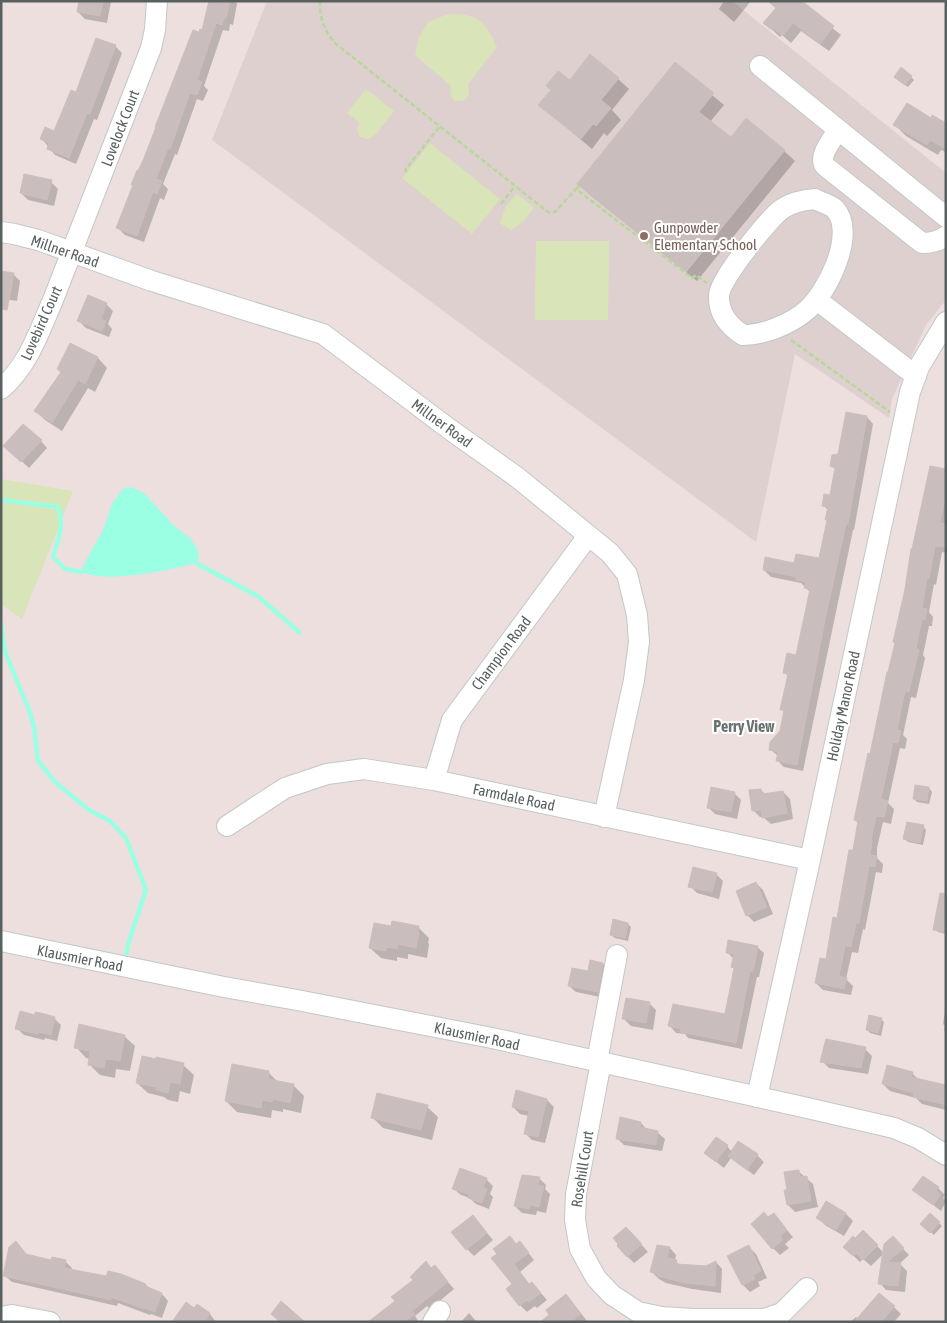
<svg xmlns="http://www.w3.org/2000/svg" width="947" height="1323" font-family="'Asap Condensed',sans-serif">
  <rect width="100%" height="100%" fill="#ecdfde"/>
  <polygon fill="#ded0cf" points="267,1 732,1 946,173 946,300 926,325 892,399 889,418 795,354 756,542 212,140"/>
  <g fill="#d9e5b9">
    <path d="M448 14C477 14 485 20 497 47L468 84 469 95 465 100 455 101 450 95 451 86 415 55 419 37 428 22Z"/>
    <polygon points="366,89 394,111 375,135 368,139 360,137 357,130 359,122 347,113"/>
    <polygon points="430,143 500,199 472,234 402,178"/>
    <polygon points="517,194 534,207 524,221 511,230 500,223 506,206"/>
    <polygon points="536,241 609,241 608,320 535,320"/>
    <polygon points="1,479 73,491 22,619 1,604"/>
  </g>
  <path fill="#9bffe3" d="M128 487 134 488 145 494 174 526 189 537 197 548 199 557 196 563C170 570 106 584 82 572L83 566 103 530 112 504 122 490Z"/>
  <g fill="#0003">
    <polygon points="78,1 111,1 107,23 85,19 78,12 80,3"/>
    <polygon points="210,1 235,1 237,4 233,25 230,24 229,31 223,30 204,86 208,90 203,101 197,99 177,155 175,154 163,184 168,189 164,200 160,198 144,242 125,235 118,228 139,173 200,34 206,19"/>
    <polygon points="724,1 751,1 734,22 719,9"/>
    <polygon points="768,1 799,1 841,35 829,51 801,31 791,43 782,35 780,37 765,23 777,9"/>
    <polygon points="115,46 122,53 97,120 94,119 76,164 55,155 42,139 55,133 77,94"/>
    <polygon points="675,64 724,105 710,122 731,139 784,151 795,161 697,281 590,195 579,184"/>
    <polygon points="911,77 914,80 908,87 898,80"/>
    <polygon points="618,79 629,89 612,110 621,120 607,136 604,133 592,149 540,105 570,82"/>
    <polygon points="931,120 946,124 946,152 941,150 938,155 906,136 895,125"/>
    <polygon points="51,182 58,189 54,206 28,200 21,193"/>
    <polygon points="13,274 20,281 17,301 4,299"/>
    <polygon points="106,304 113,311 108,324 112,329 109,337 86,328 79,321"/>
    <polygon points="71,345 98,358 107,368 95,392 88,388 62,431 45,420 36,411 62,373"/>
    <polygon points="867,417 873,424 854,530 853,530 803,771 784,767 777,760 778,756 770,749 781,732 785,712 782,709 789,677 784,672 797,656 810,592 801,583 771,577 764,570 820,559 828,521 826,520 828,510 823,505 831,496 836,470 831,465"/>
    <polygon points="41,441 47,448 29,468 12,452"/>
    <polygon points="946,471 946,553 942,552 936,585 934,584 929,612 933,617 932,626 929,626 923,655 925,658 916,698 911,697 903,735 907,739 905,749 900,748 888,803 894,809 891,824 883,822 877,848 877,858 883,864 882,873 876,872 865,930 863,929 858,953 852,952 846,979 853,986 851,995 823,990 816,983 827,961 838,919 854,852 859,824 855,820"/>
    <polygon points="929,788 932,792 929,804 917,802 914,799"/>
    <polygon points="761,790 766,795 783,792 790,799 793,819 771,824 763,817 760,817 753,810"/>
    <polygon points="734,793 741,800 737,819 715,814 708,807"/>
    <polygon points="923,826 926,830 923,845 908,842 905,839"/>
    <polygon points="716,874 723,881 719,899 697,893 690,886"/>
    <polygon points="756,883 763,890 773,914 754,922 747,915"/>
    <polygon points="946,917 946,934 938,932 934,929"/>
    <polygon points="628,924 631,927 628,941 615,938 611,935"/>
    <polygon points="418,927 429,938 428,943 429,944 427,958 408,954 408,959 397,957 397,961 381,958 370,948 392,928"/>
    <polygon points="757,947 764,953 759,977 757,977 742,1049 688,1038 685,1034 676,1033 670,1026 726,1016 735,970 733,967 734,959 727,952"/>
    <polygon points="603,964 610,971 605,998 576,992 569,986"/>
    <polygon points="649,1003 656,1010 653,1030 631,1026 624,1019"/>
    <polygon points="946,1005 946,1032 944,1030 945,1026 943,1024"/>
    <polygon points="36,1016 54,1018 61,1025 57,1041 45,1038 44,1040 24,1035 17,1028"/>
    <polygon points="881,1019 884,1022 881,1036 870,1033 867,1030"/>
    <polygon points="124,1036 135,1046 130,1071 116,1069 115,1078 100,1075 89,1064 90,1059 86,1058 76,1047"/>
    <polygon points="865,1049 872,1056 868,1074 829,1068 822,1061"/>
    <polygon points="157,1060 183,1065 194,1075 190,1094 180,1091 178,1102 168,1100 164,1097 148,1093 137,1083"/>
    <polygon points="268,1072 279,1083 293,1085 304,1096 301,1113 283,1109 283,1112 272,1110 271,1118 237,1112 226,1101"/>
    <polygon points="912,1073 919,1080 946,1087 946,1110 922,1104 916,1098 890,1091 883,1084"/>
    <polygon points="540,1099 547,1100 554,1107 545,1143 532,1140 525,1133 529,1116 520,1114 513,1107"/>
    <polygon points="427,1107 438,1117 432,1140 383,1128 372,1117"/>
    <polygon points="641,1123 647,1130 658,1133 665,1139 662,1151 624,1145 617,1138"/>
    <polygon points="727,1146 732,1152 757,1155 764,1162 754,1175 731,1158 724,1168 705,1153"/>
    <polygon points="798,1171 813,1184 818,1207 795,1212 788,1205 789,1191"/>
    <polygon points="539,1178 546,1185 545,1189 550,1194 546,1213 537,1211 536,1215 522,1213 515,1206"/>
    <polygon points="486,1179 493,1186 490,1194 493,1197 489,1209 476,1204 470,1198 461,1195 454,1189"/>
    <polygon points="938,1188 945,1195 943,1198 946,1201 941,1211 914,1190"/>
    <polygon points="827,1203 846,1214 853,1221 844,1236 825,1225 818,1218"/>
    <polygon points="930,1214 942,1226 934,1235 922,1224"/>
    <polygon points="473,1216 493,1240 474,1256 467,1249"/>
    <polygon points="769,1219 780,1222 793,1237 785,1244 789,1248 780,1255 773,1248"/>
    <polygon points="863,1232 884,1253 893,1238 909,1255 898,1265 901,1265 907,1271 905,1292 886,1290 880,1283 884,1253 871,1266 863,1259 860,1262 844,1247 855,1240"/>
    <polygon points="633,1235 648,1252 634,1263 627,1256"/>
    <polygon points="510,1237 517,1245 526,1250 534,1260 520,1272 530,1285 532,1283 547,1300 537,1308 535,1306 527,1312 520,1305 514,1284 499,1254"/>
    <polygon points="16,1242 27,1256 52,1261 65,1261 72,1268 72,1271 107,1278 121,1275 146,1285 151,1290 162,1294 168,1301 162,1318 151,1314 150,1315 118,1303 117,1306 12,1282 5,1276"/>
    <polygon points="749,1247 756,1254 767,1278 758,1282 760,1286 750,1292 743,1285 729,1256"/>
    <polygon points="670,1248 676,1255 675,1261 681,1266 706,1267 716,1262 722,1269 721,1293 692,1289 666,1283 659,1279 652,1272"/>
    <polygon points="435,1267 454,1289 430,1309 427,1306 415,1316 419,1322 370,1322 396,1301"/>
    <polygon points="566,1296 573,1303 587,1321 547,1322"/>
    <polygon points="197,1306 210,1314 216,1322 179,1322 195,1310"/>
    <polygon points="894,1307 901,1314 894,1322 850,1322 856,1317 858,1319"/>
    <polygon points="469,1313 475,1320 477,1322 461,1322"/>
  </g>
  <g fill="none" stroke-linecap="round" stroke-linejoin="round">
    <g stroke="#9bffe3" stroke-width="4.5">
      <path d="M1 500 58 507C65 526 58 538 53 557L65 569 82 572"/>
      <polyline points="196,563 259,597 299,632"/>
      <polyline points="1,624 5,652 29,710 34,727 38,761 55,782 89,810 110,821 126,838 146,890 129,941 126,955"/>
    </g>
  </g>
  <g fill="#c9bdbe" stroke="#d0bdbd">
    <polygon points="79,1 103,1 100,16 77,12"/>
    <polygon points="209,1 230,1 226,19 224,18 222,25 216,23 197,80 202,82 197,95 190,93 170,149 168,148 156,179 162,181 157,194 153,192 137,236 116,228 133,185 131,185 137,170 138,171 144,158 156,127 155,127 193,30 199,32 200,29 202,30"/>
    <polygon points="768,1 802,1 834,26 820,44 793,23 783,36 773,28 772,30 763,23 776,8"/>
    <polygon points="96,38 116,45 90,114 87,113 69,158 47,149 49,143 40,139 45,127 54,131 71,90 76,92"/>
    <polygon points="590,54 619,78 601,100 611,108 596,126 593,124 581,139 538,105 551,90 546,86 558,71 570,80"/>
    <polygon points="675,62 714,93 699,112 731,137 746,118 785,150 686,272 577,184"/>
    <polygon points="901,67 912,76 905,85 894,77"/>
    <polygon points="907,103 931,118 932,115 946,123 946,149 930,140 927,145 893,125"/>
    <polygon points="24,174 52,180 47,200 20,193"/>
    <polygon points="1,271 14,273 7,310 1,309"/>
    <polygon points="88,295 107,303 101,319 106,321 102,331 77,321"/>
    <polygon points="70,343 98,357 85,384 78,380 52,423 34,411 61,372 57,369"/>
    <polygon points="846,412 867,416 848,524 846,524 825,620 797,765 776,761 778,752 769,750 770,742 780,731 784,710 780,710 788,674 783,673 787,653 796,655 810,589 804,588 806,582 796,580 796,577 763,570 765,557 794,563 796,554 819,558 827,520 825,520 828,507 822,506 824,494 830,495 835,468 830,466 832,455 838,454"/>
    <polygon points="23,424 42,440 21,462 3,446"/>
    <polygon points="930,466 946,469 946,494 940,523 946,524 946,547 935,546 929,578 927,578 922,608 927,609 925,620 922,619 916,649 919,650 909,692 905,691 897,730 901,731 898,743 893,742 881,799 888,801 884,817 876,816 871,841 872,841 870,855 877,856 875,867 869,866 859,923 856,923 851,947 845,946 839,976 847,978 844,989 815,983 820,958 826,959 833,917 837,918 849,850 853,850 858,821 854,820 868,753 870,754 887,672 888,672 895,643 893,642 905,589 911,549 912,549"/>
    <polygon points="915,785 929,787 927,801 913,799"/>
    <polygon points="711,787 735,792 731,812 707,808"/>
    <polygon points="761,789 762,794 783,791 787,813 762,818 761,810 752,811 749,790"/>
    <polygon points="907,822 924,825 920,843 903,839"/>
    <polygon points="693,867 717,873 712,892 688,887"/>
    <polygon points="756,882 767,907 746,916 736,891"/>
    <polygon points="940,893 946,894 946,932 933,930"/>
    <polygon points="613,919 628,923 625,938 610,935"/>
    <polygon points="392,921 419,926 418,932 419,933 416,948 398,944 397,949 387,947 386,951 369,948 374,923 391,926"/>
    <polygon points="728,940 758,946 753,971 750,971 736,1043 680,1032 681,1029 668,1026 673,1004 725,1014 734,968 731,967 734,954 726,953"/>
    <polygon points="590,960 603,963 598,992 568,986 572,968 588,971"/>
    <polygon points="626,998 650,1002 646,1023 622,1019"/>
    <polygon points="20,1011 35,1015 35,1012 41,1013 55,1017 51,1035 38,1032 38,1034 15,1029"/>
    <polygon points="869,1015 882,1018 878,1033 866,1030"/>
    <polygon points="79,1024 125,1035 120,1061 106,1059 104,1068 88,1065 90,1051 74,1048"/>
    <polygon points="826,1039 866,1047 861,1068 820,1062"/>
    <polygon points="142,1056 156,1059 156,1057 184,1063 180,1084 170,1082 168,1093 156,1090 156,1087 136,1083"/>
    <polygon points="232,1064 269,1071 268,1079 294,1084 290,1103 273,1099 272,1102 262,1100 261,1108 225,1101"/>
    <polygon points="887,1065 913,1072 911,1077 946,1085 946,1105 913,1097 914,1093 882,1084"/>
    <polygon points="516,1090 547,1099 538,1137 524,1134 529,1111 512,1107"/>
    <polygon points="377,1093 428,1105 421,1130 371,1118"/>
    <polygon points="620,1117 641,1122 640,1127 658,1131 656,1145 616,1139"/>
    <polygon points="716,1137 728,1145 716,1162 704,1153"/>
    <polygon points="738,1141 758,1154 747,1170 728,1156"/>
    <polygon points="460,1168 487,1178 483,1188 487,1189 482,1203 468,1198 469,1194 452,1189"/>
    <polygon points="799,1170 800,1177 807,1176 811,1201 787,1205 784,1190 787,1190 784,1172"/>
    <polygon points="522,1175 540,1177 538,1185 544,1186 539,1207 530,1205 529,1209 514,1206"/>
    <polygon points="923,1176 939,1187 936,1191 941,1194 933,1205 912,1190"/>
    <polygon points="826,1201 846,1213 836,1230 816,1218"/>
    <polygon points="764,1212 768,1217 774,1213 787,1230 780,1236 783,1240 772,1249 751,1224"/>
    <polygon points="930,1213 940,1222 930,1233 920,1224"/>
    <polygon points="473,1215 487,1233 466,1250 451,1232"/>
    <polygon points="626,1227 642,1244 627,1257 617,1246 618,1244 613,1238"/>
    <polygon points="863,1230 878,1245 863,1260 856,1253 853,1256 843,1247 853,1236 855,1238"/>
    <polygon points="510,1236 516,1244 520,1241 529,1253 514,1264 529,1284 532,1282 541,1293 529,1302 527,1300 519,1306 506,1289 512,1284 491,1258 497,1254 493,1249"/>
    <polygon points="893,1236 904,1248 888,1262 901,1263 898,1286 878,1284 884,1244"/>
    <polygon points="16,1241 26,1254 51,1260 52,1257 66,1260 64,1268 106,1276 108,1271 121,1274 146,1284 145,1286 162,1293 155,1312 144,1308 144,1309 111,1297 111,1300 3,1276 9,1247"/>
    <polygon points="657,1245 670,1247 667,1258 677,1260 676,1264 706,1266 716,1261 715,1286 685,1283 658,1276 658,1274 650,1272"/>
    <polygon points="749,1245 761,1271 753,1275 755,1279 742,1285 727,1256"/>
    <polygon points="426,1261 431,1268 435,1265 448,1282 412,1311 415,1314 404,1322 368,1322 395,1301 391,1297 413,1280 410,1277"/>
    <polygon points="879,1293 895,1306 881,1322 854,1322"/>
    <polygon points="566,1294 581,1314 571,1322 540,1322 549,1315 546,1310"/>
    <polygon points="281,1301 305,1322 280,1322 271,1314"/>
    <polygon points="186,1302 194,1308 197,1304 210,1313 205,1322 172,1322"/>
  </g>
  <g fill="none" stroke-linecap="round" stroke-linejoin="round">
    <g stroke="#c1c8c8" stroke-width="22">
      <g id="minor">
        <polyline points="760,66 946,217"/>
        <path d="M838 130C832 140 818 156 825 166L922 243C931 243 938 242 946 236"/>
        <path d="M815 199C820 202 831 205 835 209 857 233 827 293 807 310 791 324 764 335 743 335 729 326 718 313 719 295 720 279 769 218 782 209 792 202 803 200 815 199Z"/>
        <polyline points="1,232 14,234 38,240 152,281 323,334 448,428 518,478 610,553 627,574 637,615 639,642 634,680 604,817"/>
        <polyline points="817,300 916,376"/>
        <path d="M1 389C28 366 39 332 53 300L151 48 155 30 157 1"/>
        <polyline points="434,780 452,720 588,536"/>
        <polyline points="227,826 285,788 327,774 364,769 434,780 810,860"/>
        <polyline points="1,941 224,987 297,1000 492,1038 803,1107 894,1128 918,1138 946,1155"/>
        <polyline points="597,1061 617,955"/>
        <polyline points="601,1062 576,1194 575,1220 580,1249 596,1278 612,1295 638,1312 662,1317 692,1319 764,1319 782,1313 807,1288"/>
        <polyline points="757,1097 810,860 910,392 919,367 946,322"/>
        <polyline points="1,1317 12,1315 50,1322"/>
        <polyline points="433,1322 440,1311"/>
      </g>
    </g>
    <g stroke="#b7d89b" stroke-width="2.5" stroke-dasharray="5 2.5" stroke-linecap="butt">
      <path d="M320 1C319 17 325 33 336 44L548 212H555L576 189"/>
      <polyline points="407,172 405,170 440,126"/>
      <polyline points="579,186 576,189 692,278 696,275 707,283"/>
      <polyline points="501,204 515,186"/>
      <polyline points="791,340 890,412"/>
    </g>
    <use href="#minor" stroke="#fff" stroke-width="20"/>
  </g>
  <circle fill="#8d6e63" stroke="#fff" stroke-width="2" cx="644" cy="236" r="5"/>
  <g text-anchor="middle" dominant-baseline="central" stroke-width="4" stroke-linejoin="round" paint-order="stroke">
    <g font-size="15" fill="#58615f" stroke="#fff">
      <text transform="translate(120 128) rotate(-69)">Lovelock Court</text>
      <text transform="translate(65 251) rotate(19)">Millner Road</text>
      <text transform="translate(41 323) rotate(-66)">Lovebird Court</text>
      <text transform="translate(442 423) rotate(36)">Millner Road</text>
      <text transform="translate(501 653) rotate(-53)">Champion Road</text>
      <text transform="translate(843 706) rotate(-78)">Holiday Manor Road</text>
      <text transform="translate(514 797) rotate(12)">Farmdale Road</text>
      <text transform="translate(80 958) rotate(11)">Klausmier Road</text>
      <text transform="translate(477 1036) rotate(12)">Klausmier Road</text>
      <text transform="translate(582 1169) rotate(-81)">Rosehill Court</text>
    </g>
    <g font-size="15" fill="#785e54" stroke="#fff" text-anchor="start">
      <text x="654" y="227">Gunpowder<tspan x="654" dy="17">Elementary School</tspan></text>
    </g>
    <g font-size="16" font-weight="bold" fill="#687370" stroke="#fff">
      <text x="744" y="726">Perry View</text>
    </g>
  </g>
  <rect width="947" height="1323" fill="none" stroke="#58615f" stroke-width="5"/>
</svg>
